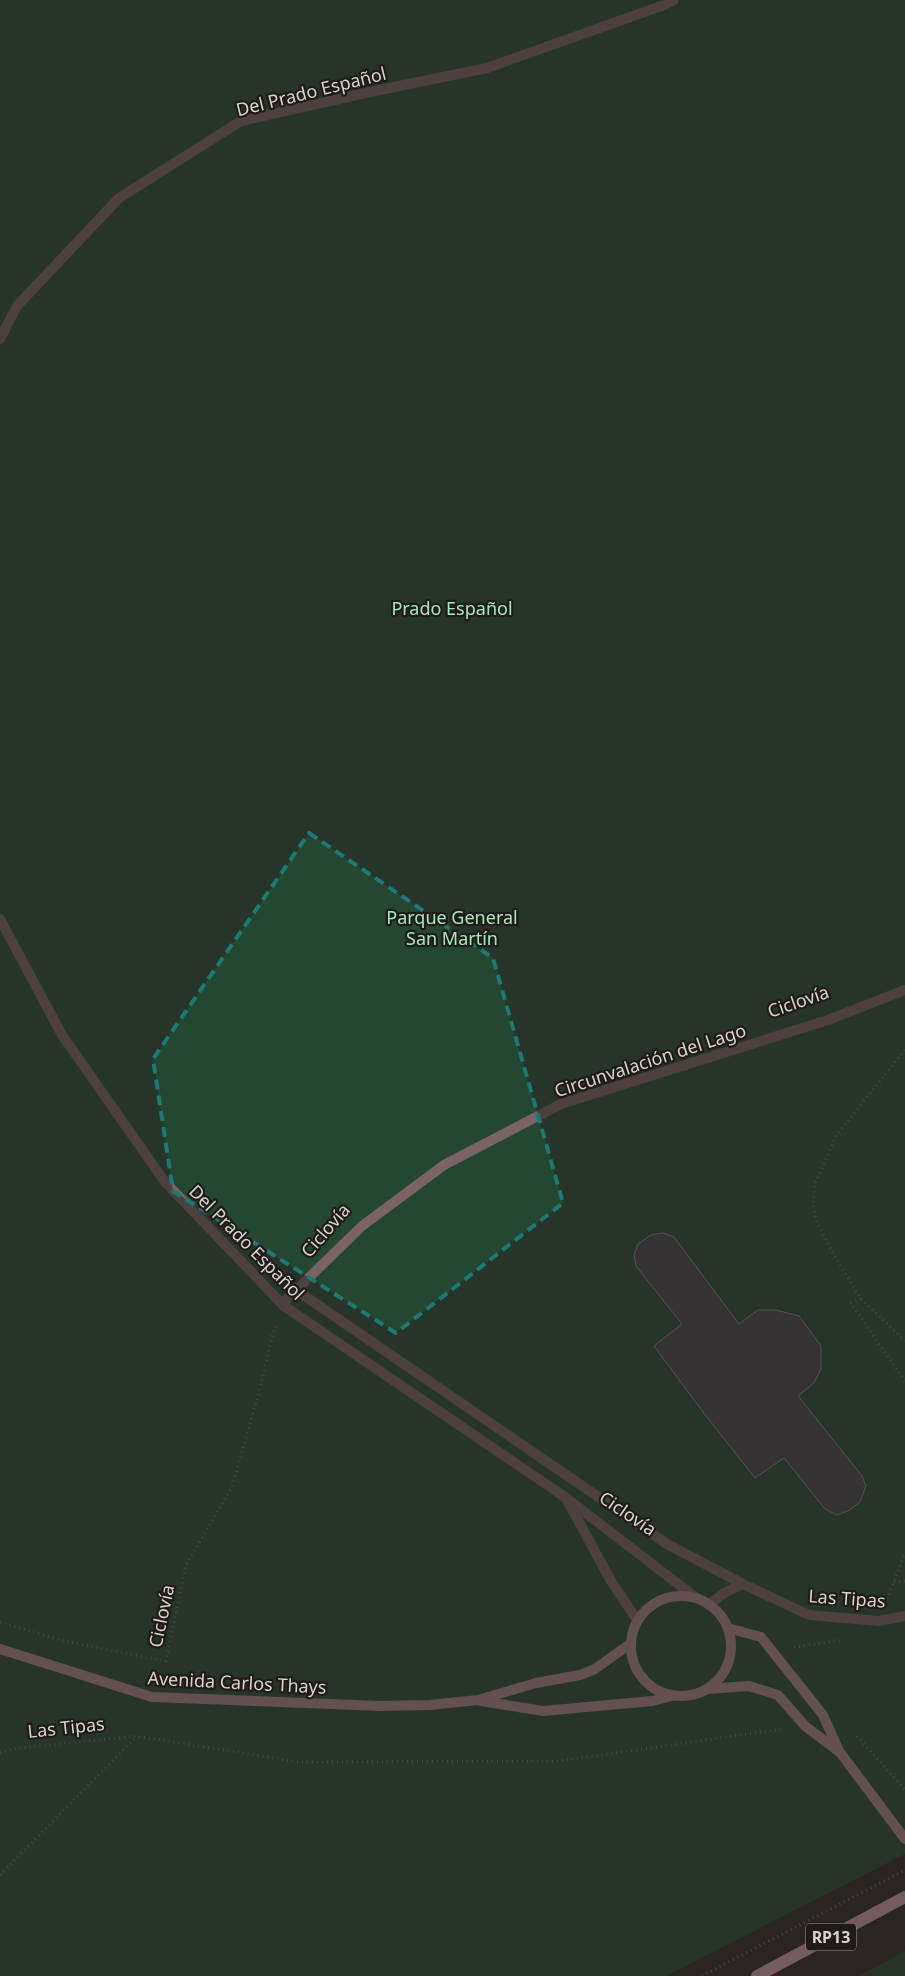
<svg xmlns="http://www.w3.org/2000/svg" width="905" height="1976" font-family="'Noto Sans',sans-serif">
  <rect width="100%" height="100%" fill="#2a2422"/>
  <g fill="#244732">
    <polygon points="0,0 905,0 905,1854 666,1976 0,1976"/>
    <polygon points="905,1951 905,1976 859,1976"/>
  </g>
  <polygon fill="#47464b" stroke="#8d8b92" points="663,1233 674,1237 739,1324 758,1310 776,1310 799,1316 821,1346 821,1369 814,1383 798,1396 862,1476 866,1486 860,1502 850,1510 837,1515 825,1509 784,1458 755,1478 703,1412 654,1346 682,1324 636,1266 634,1255 638,1244 651,1235"/>
  <g fill="none" stroke-linecap="round" stroke-linejoin="round">
    <g stroke="#716c6a" stroke-width="3" stroke-dasharray="1 4" stroke-linecap="butt">
      <polyline points="905,1050 836,1136 815,1184 813,1205 818,1224 834,1255 861,1299 905,1341"/>
      <polyline points="861,1299 851,1303 905,1381"/>
      <polyline points="894,1582 905,1581"/>
      <polyline points="887,1599 905,1553"/>
      <polyline points="0,1622 64,1641 166,1661 186,1565 232,1487 258,1396 272,1336 276,1325"/>
      <polyline points="794,1647 842,1640"/>
      <polyline points="857,1736 905,1790"/>
      <polyline points="0,1752 20,1748 136,1736 298,1762 560,1761 782,1729"/>
      <polyline points="0,1875 136,1737"/>
      <polyline points="702,1976 905,1870"/>
    </g>
    <g stroke="#7a6267" stroke-width="10">
      <polyline points="0,339 17,306 119,198 241,121 370,92 487,68 664,5 674,0"/>
      <polyline points="0,919 62,1035 165,1182 284,1306 565,1497 695,1597"/>
      <polyline points="296,1290 667,1544 743,1584"/>
      <polyline points="284,1306 287,1299 362,1226 444,1165 561,1104 828,1020 905,990"/>
      <polyline points="567,1500 611,1581 637,1620"/>
      <polyline points="710,1604 724,1593 743,1584 809,1615 879,1621 905,1616"/>
    </g>
    <g stroke="#aa838c" stroke-width="10">
      <circle cx="681" cy="1646" r="50"/>
      <polyline points="728,1628 761,1637 823,1715 839,1751 905,1839"/>
      <polyline points="0,1649 152,1697 381,1706 430,1705 478,1700 536,1683 580,1675 595,1669 630,1644"/>
      <polyline points="708,1689 749,1686 778,1695 805,1726 838,1751"/>
      <polyline points="481,1701 543,1711 652,1701 672,1696"/>
    </g>
    <polyline stroke="#cf9da9" stroke-width="12" points="757,1976 905,1897"/>
  </g>
  <path d="M0 0H905V1976H0ZM309 833 493 958 563 1203 396 1333 173 1191 153 1059Z" fill="#2a2422" fill-opacity=".55" fill-rule="evenodd"/>
  <path fill="none" stroke="#197b73" stroke-width="4" stroke-dasharray="10 6" stroke-linejoin="round" d="M309 833 493 958 563 1203 396 1333 173 1191 153 1059Z"/>
  <g text-anchor="middle" dominant-baseline="central" stroke-width="4.5" stroke-linejoin="round" paint-order="stroke">
    <rect fill="#201b19" stroke="#a19c9a" stroke-width="1" x="806" y="1923.5" width="50" height="27" rx="4"/>
    <g font-size="16" font-weight="bold" fill="#d8d4d2">
      <text x="831" y="1937">RP13</text>
    </g>
    <g font-size="18" fill="#d8d4d2" stroke="#201b19">
      <text transform="translate(311 91) rotate(-14)">Del Prado Español</text>
      <text transform="translate(798 1001) rotate(-19)">Ciclovía</text>
      <text transform="translate(650 1060) rotate(-18)">Circunvalación del Lago</text>
      <text transform="translate(325 1230) rotate(-49)">Ciclovía</text>
      <text transform="translate(247 1242) rotate(45)">Del Prado Español</text>
      <text transform="translate(628 1513) rotate(34)">Ciclovía</text>
      <text transform="translate(847 1598) rotate(4)">Las Tipas</text>
      <text transform="translate(161 1616) rotate(-78)">Ciclovía</text>
      <text transform="translate(237 1682) rotate(3)">Avenida Carlos Thays</text>
      <text transform="translate(66 1727) rotate(-6)">Las Tipas</text>
    </g>
    <g font-size="18" fill="#a0edbc" stroke="#201b19">
      <text x="452" y="608">Prado Español</text>
      <text x="452" y="917">Parque General<tspan x="452" dy="21">San Martín</tspan></text>
    </g>
  </g>
</svg>
